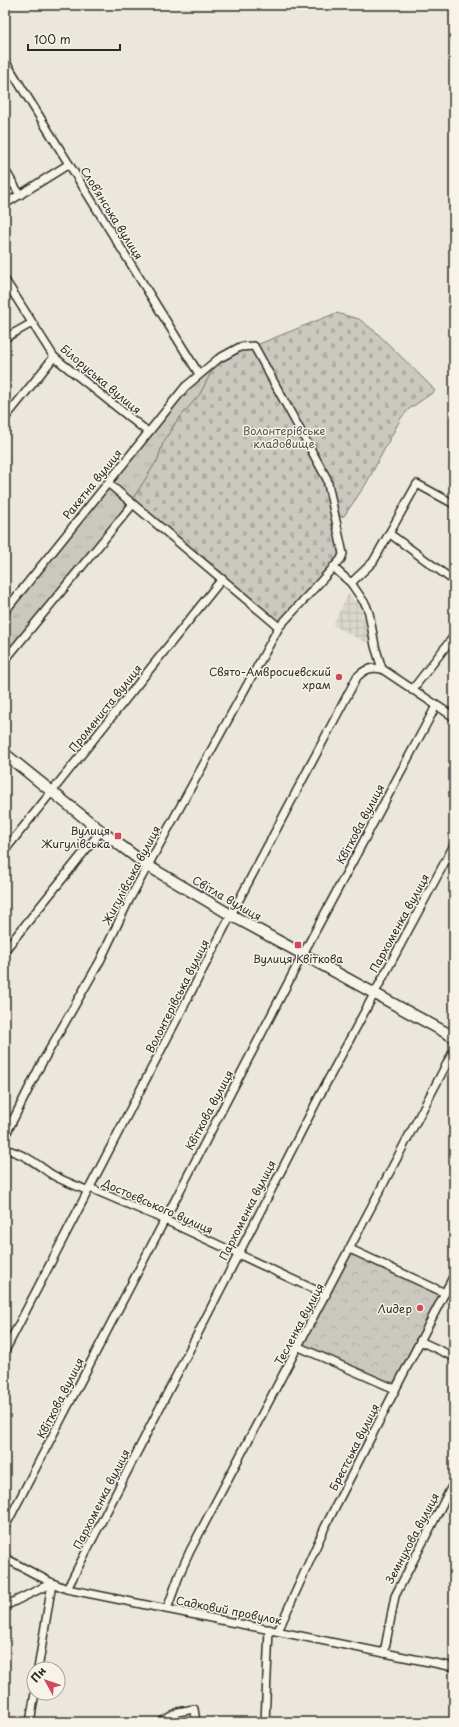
<svg xmlns="http://www.w3.org/2000/svg" width="459" height="1727" font-family="'Playpen Sans',sans-serif">
  <defs>
    <pattern id="industrial-grid" width="8" height="8" patternUnits="userSpaceOnUse"><rect width="8" height="8" fill="#dbd7ce"/><path d="M0 4h8M4 0v8" fill="none" stroke="#bcb9b1"/></pattern>
    <pattern id="grass-tufts" width="24" height="20" patternUnits="userSpaceOnUse"><rect width="24" height="20" fill="#cbc8bf"/><path d="M3 7l-1-3M5 7V3M7 7l1-3M15 17l-1-3M17 17v-4M19 17l1-3" fill="none" stroke="#aeaca4"/></pattern>
    <pattern id="forest-crowns" width="20" height="18" patternUnits="userSpaceOnUse"><rect width="20" height="18" fill="#cbc8bf"/><path d="M2 6a3 3 0 1 1 6 0M12 15a3 3 0 1 1 6 0" fill="none" stroke="#aeaca4"/></pattern>
    <pattern id="cemetery-stones" width="16" height="16" patternUnits="userSpaceOnUse"><rect width="16" height="16" fill="#cbc8bf"/><path d="M2 7V4a2 2 0 0 1 4 0v3zM10 15v-3a2 2 0 0 1 4 0v3z" fill="#aeaca4"/></pattern>
  </defs>
  <rect width="100%" height="100%" fill="#ebe7dd"/>
  <filter id="ink" filterUnits="userSpaceOnUse"><feTurbulence type="fractalNoise" baseFrequency=".025" numOctaves="2"/><feDisplacementMap in="SourceGraphic" scale="8" xChannelSelector="R" yChannelSelector="G"/><feConvolveMatrix kernelMatrix="1 2 1 2 8 2 1 2 1" color-interpolation-filters="sRGB"/></filter>
  <g filter="url(#ink)">
    <polygon fill="url(#industrial-grid)" points="348,594 360,606 370,638 367,643 333,625"/>
    <polygon fill="url(#grass-tufts)" stroke="#7b7a75" points="218,359 200,394 176,422 163,443 158,459 131,502 5,656 5,614 106,489 173,400"/>
    <polygon fill="url(#forest-crowns)" stroke="#7b7a75" points="351,1251 443,1293 394,1388 301,1346"/>
    <polygon fill="url(#cemetery-stones)" stroke="#7b7a75" points="336,313 359,319 377,333 430,385 435,391 409,409 401,418 366,484 344,516 336,518 343,554 279,627 131,502 158,459 163,443 176,422 200,394 218,359 240,347 254,346"/>
    <g fill="none" stroke-linecap="round" stroke-linejoin="round">
      <g stroke="#2b2b2b" stroke-width="10">
        <g id="street">
          <polyline points="5,65 7,64 199,374"/>
          <polyline points="5,170 20,195"/>
          <polyline points="5,204 69,164"/>
          <polyline points="5,280 54,357 148,432"/>
          <polyline points="5,338 32,323"/>
          <polyline points="5,418 54,357"/>
          <polyline points="108,483 279,627"/>
          <polyline points="390,534 454,581"/>
          <polyline points="333,567 351,583 366,605 369,613 375,646 382,669"/>
          <polyline points="351,583 373,562 417,484 454,504"/>
          <polyline points="5,611 185,387 218,359 240,347 254,346 327,479 343,554 341,559 279,627 129,900 100,961 39,1068 5,1136"/>
          <polyline points="5,660 133,504"/>
          <polyline points="412,690 454,636"/>
          <polyline points="5,850 222,579"/>
          <polyline points="5,950 101,831"/>
          <path d="M5 1149C26 1155 34 1162 51 1174 62 1181 76 1185 88 1191"/>
          <polyline points="90,1188 165,1220 326,1295"/>
          <polyline points="350,1249 445,1293"/>
          <polyline points="420,1341 454,1357"/>
          <polyline points="299,1347 395,1389"/>
          <path d="M5 1351 231 915 357 677C365 669 371 667 382 669L454 717"/>
          <polyline points="5,1527 303,954 436,706"/>
          <polyline points="5,1558 52,1583 67,1589 454,1667"/>
          <polyline points="67,1589 321,1093 454,845"/>
          <polyline points="5,1606 52,1583"/>
          <polyline points="167,1609 180,1573 190,1551 454,1050"/>
          <polyline points="278,1631 325,1527 454,1275"/>
          <polyline points="384,1653 395,1596 454,1482"/>
          <polyline points="38,1669 52,1583"/>
          <polyline points="30,1722 35,1693"/>
          <polyline points="161,1722 178,1712 194,1709 196,1722"/>
          <polyline points="265,1722 269,1629"/>
        </g>
      </g>
      <g stroke="#2b2b2b" stroke-width="13">
        <polyline id="secondary" points="5,754 101,831 148,866 231,915 454,1037"/>
      </g>
      <use href="#street" stroke="#f7f3e8" stroke-width="7"/>
      <use href="#secondary" stroke="#f7f3e8" stroke-width="10"/>
    </g>
  </g>
  <g fill="#d1495b" stroke="#f7f3e8" stroke-width="1.5">
    <circle cx="339" cy="677" r="4"/>
    <rect x="114" y="832" width="8" height="8" rx="2"/>
    <rect x="294" y="941" width="8" height="8" rx="2"/>
    <circle cx="420" cy="1308" r="4"/>
  </g>
  <g text-anchor="middle" dominant-baseline="central" stroke-width="3" stroke-linejoin="round" paint-order="stroke">
    <g font-size="11" fill="#2b2b2b" stroke="#f7f3e8">
      <text transform="translate(112 213) rotate(58)">Слов’янська вулиця</text>
      <text transform="translate(101 379) rotate(40)">Білоруська вулиця</text>
      <text transform="translate(92 484) rotate(-51)">Ракетна вулиця</text>
      <text transform="translate(105 708) rotate(-51)">Промениста вулиця</text>
      <text transform="translate(360 824) rotate(-62)">Квіткова вулиця</text>
      <text transform="translate(131 875) rotate(-62)">Жигулівська вулиця</text>
      <text transform="translate(227 898) rotate(30)">Світла вулиця</text>
      <text transform="translate(399 923) rotate(-61)">Пархоменка вулиця</text>
      <text transform="translate(177 996) rotate(-63)">Волонтерівська вулиця</text>
      <text transform="translate(209 1110) rotate(-62)">Квіткова вулиця</text>
      <text transform="translate(158 1206) rotate(24)">Достоєвського вулиця</text>
      <text transform="translate(247 1210) rotate(-63)">Пархоменка вулиця</text>
      <text transform="translate(299 1324) rotate(-62)">Тесленка вулиця</text>
      <text transform="translate(60 1398) rotate(-63)">Квіткова вулиця</text>
      <text transform="translate(354 1447) rotate(-63)">Брестська вулиця</text>
      <text transform="translate(101 1499) rotate(-63)">Пархоменка вулиця</text>
      <text transform="translate(412 1538) rotate(-62)">Земнухова вулиця</text>
      <text transform="translate(229 1610) rotate(11)">Садковий провулок</text>
    </g>
    <g font-size="11" fill="#535250" stroke="#f7f3e8">
      <text x="284" y="430">Волонтерівське<tspan x="284" dy="13">кладовище</tspan></text>
    </g>
    <g font-size="11" fill="#2b2b2b" stroke="#f7f3e8" text-anchor="end">
      <text x="331" y="671">Свято-Амвросиевский<tspan x="331" dy="13">храм</tspan></text>
      <text x="110" y="830">Вулиця<tspan x="110" dy="13">Жигулівська</tspan></text>
      <text x="298" y="958" text-anchor="middle">Вулиця Квіткова</text>
      <text x="412" y="1308">Лидер</text>
    </g>
  </g>
  <rect width="459" height="1727" fill="none" stroke="#f7f3e8" stroke-width="20"/>
  <rect x="10" y="10" width="439" height="1707" fill="none" stroke="#2b2b2b" stroke-width="1.5" filter="url(#ink)"/>
  <g transform="translate(46 1681) rotate(310)"><circle r="19" fill="#f7f3e8" stroke="#a5a39c"/>
  <path d="M0-3L7 15L0 10L-7 15Z" fill="#d1495b"/>
  <text y="-6" font-size="11" font-weight="bold" text-anchor="middle" fill="#2b2b2b">Пн</text>
  </g>
  <path d="M28 44v6h92v-6" fill="none" stroke="#2b2b2b" stroke-width="2"/>
  <text x="34" y="44" font-size="12" fill="#2b2b2b" stroke="#f7f3e8" stroke-width="3" paint-order="stroke">100 m</text>
</svg>
